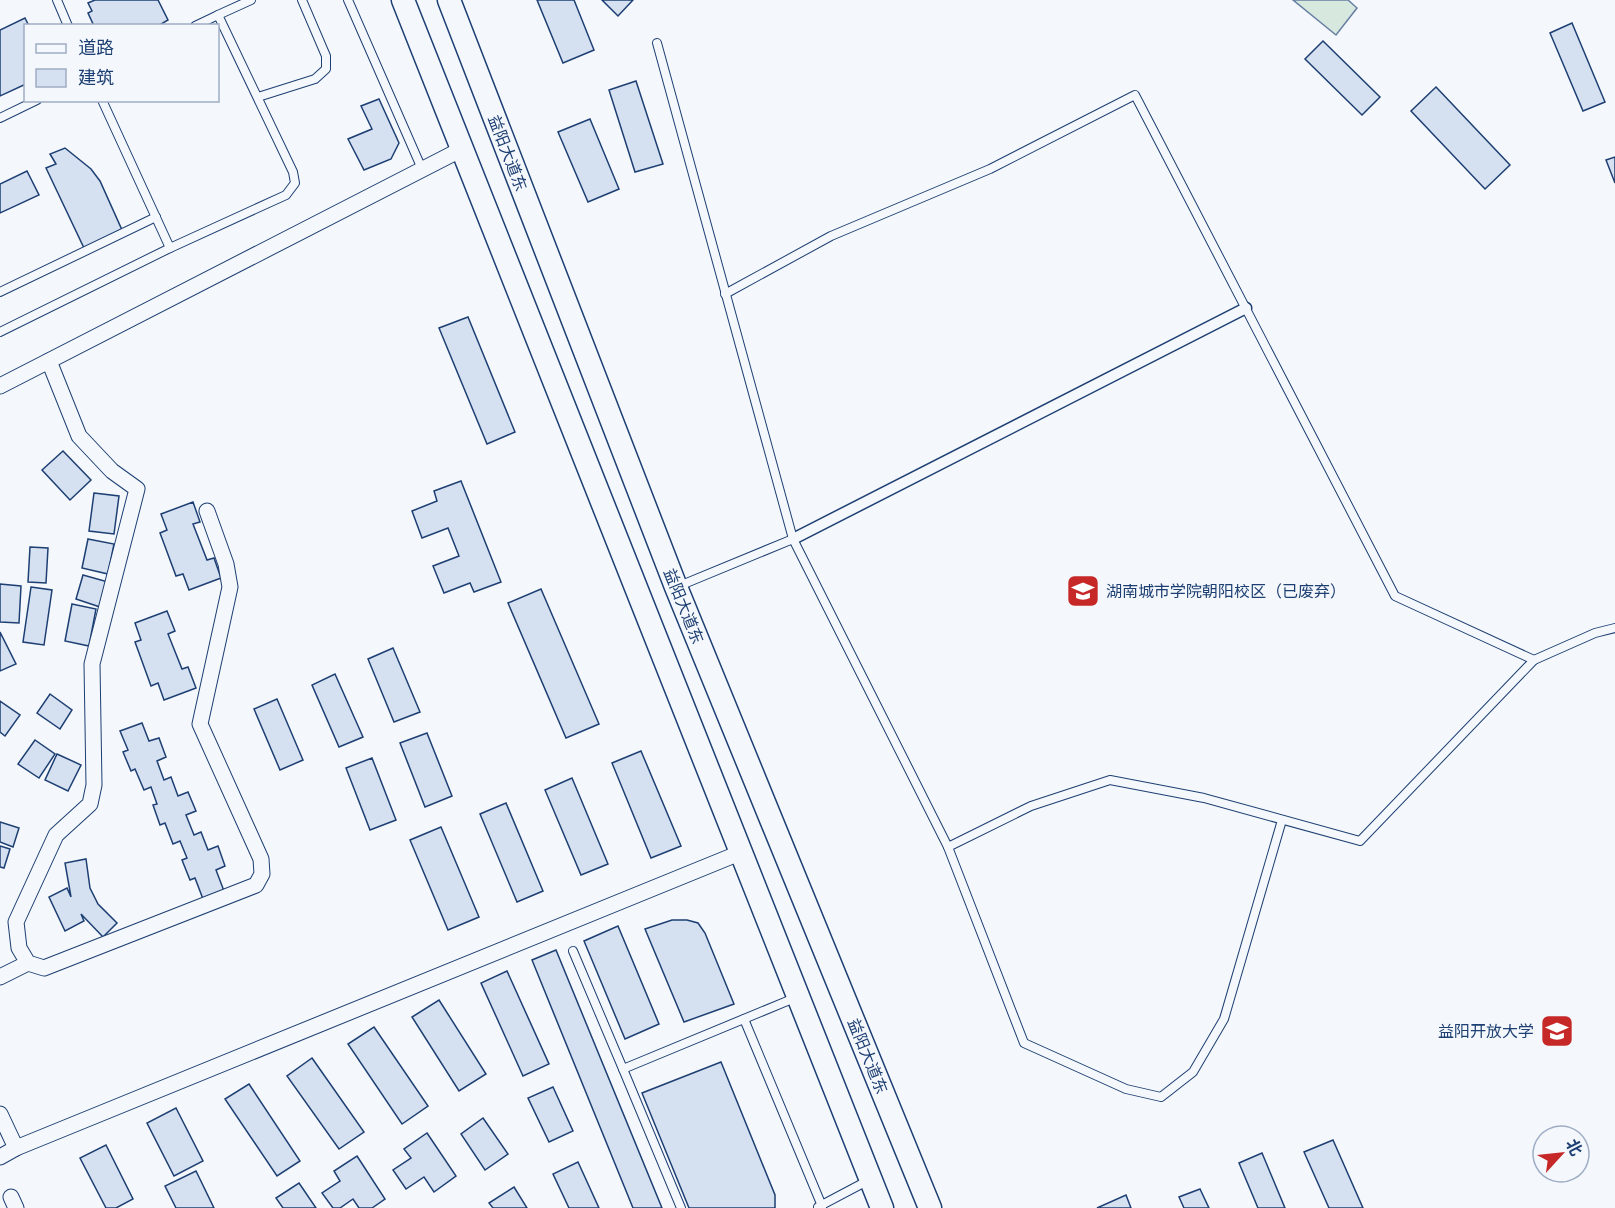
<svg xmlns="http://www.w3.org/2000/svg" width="1615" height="1208" font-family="'Golos Text','Noto Sans SC',sans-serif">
  <rect width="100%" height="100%" fill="#f4f7fb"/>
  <polygon fill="#d7e8df" stroke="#687fa3" stroke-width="1.5" points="1293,0 1348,0 1357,8 1336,35"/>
  <g fill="#d5e0f0" stroke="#1d3f73" stroke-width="1.5">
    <polygon points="95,0 158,0 168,20 158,26 94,26 88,13 92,11 88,3"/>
    <polygon points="537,0 574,0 594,50 563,63"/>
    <polygon points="602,0 633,0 618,16"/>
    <polygon points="25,18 29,26 26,26 26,84 0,96 0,30"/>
    <polygon points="1572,23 1605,102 1583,111 1550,33"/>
    <polygon points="1323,41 1380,97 1362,115 1305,59"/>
    <polygon points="636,81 663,164 635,172 609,90"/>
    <polygon points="1436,87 1510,165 1485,189 1411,111"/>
    <polygon points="379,99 399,143 391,159 364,170 348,139 372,129 361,106"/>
    <polygon points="590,119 619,189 588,202 558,132"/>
    <polygon points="65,148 91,169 100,181 122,230 84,248 46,168 56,164 50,154"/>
    <polygon points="1615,157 1615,183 1606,160"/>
    <polygon points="27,171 39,195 0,213 0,184"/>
    <polygon points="468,317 515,432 487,444 439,328"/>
    <polygon points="63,451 91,480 70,500 42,470"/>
    <polygon points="461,481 501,582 474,592 470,583 444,593 433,566 459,556 448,528 422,538 412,511 437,501 434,491"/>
    <polygon points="94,493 119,496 114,534 89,531"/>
    <polygon points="193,502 200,522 193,524 207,560 214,558 221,578 189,590 183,574 176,576 160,533 167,530 161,514"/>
    <polygon points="88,539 114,544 108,574 82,568"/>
    <polygon points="30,547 48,548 46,583 28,582"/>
    <polygon points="83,575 108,582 100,607 76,599"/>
    <polygon points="0,584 21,586 19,623 0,622"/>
    <polygon points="31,587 52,590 44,645 23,642"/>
    <polygon points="541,589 599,724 566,738 508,603"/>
    <polygon points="72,604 96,609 89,646 65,641"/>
    <polygon points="167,611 175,631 168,634 182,669 188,667 196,688 164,700 158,683 151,686 135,642 141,640 135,623"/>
    <polygon points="0,632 16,664 0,671"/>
    <polygon points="393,648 420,712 394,722 368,659"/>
    <polygon points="335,674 363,737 339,747 312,685"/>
    <polygon points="50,694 72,710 60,729 37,713"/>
    <polygon points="277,699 303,760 280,770 254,709"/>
    <polygon points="0,701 20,715 5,736 0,732"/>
    <polygon points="142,723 149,741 159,738 166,757 157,761 164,780 171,777 178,796 188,792 196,811 186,815 194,835 201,832 208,850 218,846 225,866 216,870 224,891 203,899 195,878 190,880 182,860 187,858 180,841 173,844 165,823 160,825 153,805 157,804 151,787 144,790 135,769 131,771 123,752 128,750 120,731"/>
    <polygon points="427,733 452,796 425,807 400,743"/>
    <polygon points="35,740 55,754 39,778 18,764"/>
    <polygon points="641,751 681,846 651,858 612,763"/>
    <polygon points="57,754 81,765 68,791 45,780"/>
    <polygon points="372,758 396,820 370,830 346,768"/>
    <polygon points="572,778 608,864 581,875 545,790"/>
    <polygon points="506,803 543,891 517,902 480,814"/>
    <polygon points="0,822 19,828 13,847 0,842"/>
    <polygon points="441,827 479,917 448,930 410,840"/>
    <polygon points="0,846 10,849 4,868 0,867"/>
    <polygon points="86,859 90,888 98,904 117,923 103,937 81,914 84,921 65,931 49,897 67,888 71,897 65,863"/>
    <polygon points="672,920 687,920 698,923 705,933 734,1004 684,1022 645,929"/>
    <polygon points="618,926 659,1024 625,1039 584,941"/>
    <polygon points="556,950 662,1208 633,1208 532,960"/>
    <polygon points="507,971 549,1064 523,1076 481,983"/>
    <polygon points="439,1000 486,1074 459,1091 412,1017"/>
    <polygon points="374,1027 428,1106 402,1124 348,1044"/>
    <polygon points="312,1058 364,1132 339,1149 287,1076"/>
    <polygon points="721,1062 775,1195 775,1208 689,1208 642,1093"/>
    <polygon points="249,1084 300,1161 277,1176 225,1099"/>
    <polygon points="553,1087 573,1131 549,1142 528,1098"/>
    <polygon points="176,1108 203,1161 174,1176 147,1123"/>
    <polygon points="483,1118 508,1154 485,1170 461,1134"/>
    <polygon points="427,1133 456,1176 434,1192 424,1177 406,1189 393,1170 411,1158 404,1149"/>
    <polygon points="1333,1140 1363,1208 1329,1208 1304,1152"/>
    <polygon points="106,1145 133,1199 116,1208 106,1208 80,1158"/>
    <polygon points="1262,1153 1285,1208 1258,1208 1239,1163"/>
    <polygon points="357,1156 385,1199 372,1208 359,1208 353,1199 340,1208 333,1208 322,1193 340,1181 334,1171"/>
    <polygon points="578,1162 599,1208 569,1208 553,1174"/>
    <polygon points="196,1171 214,1208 176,1208 165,1186"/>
    <polygon points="299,1183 316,1208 283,1208 276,1198"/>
    <polygon points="514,1187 527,1208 493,1208 489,1203"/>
    <polygon points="1200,1189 1209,1208 1184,1208 1179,1197"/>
    <polygon points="1126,1195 1131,1208 1097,1208"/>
  </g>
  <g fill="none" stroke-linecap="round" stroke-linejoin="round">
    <g stroke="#1d3f73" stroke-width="10">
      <g id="service">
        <polyline points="57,0 68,26"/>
        <polyline points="348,0 422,169"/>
        <polyline points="218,15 251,0"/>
        <polyline points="657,43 793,539"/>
        <polyline points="258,97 315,79 326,69 326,56 302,0"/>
        <polyline points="102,100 170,248 286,195 295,183 293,172 218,15 195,26"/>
        <polyline points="0,118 37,100"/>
        <polyline points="0,292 156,217"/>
        <polyline points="725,294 831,236 990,169 1135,95 1395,596 1534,660 1360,841 1204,798 1110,780 1031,806 948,847"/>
        <polyline points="0,332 170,248"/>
        <polyline points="679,586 793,539 948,847 1024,1043 1126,1089 1161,1097 1193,1072 1224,1019 1282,820"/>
        <polyline points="1534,660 1595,633 1615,628"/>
        <polyline points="573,951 623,1069 797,997"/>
        <polyline points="744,1019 822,1206"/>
        <polyline points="623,1069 681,1208"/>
        <polyline points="818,1207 869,1180"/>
      </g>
    </g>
    <g stroke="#1d3f73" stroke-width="13">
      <polyline id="pedestrian" points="793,539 1246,308"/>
    </g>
    <g stroke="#1d3f73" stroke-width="17">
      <g id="minor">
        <polyline points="49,361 79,436 112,471 137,489 92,664 94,785 90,804 56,835 16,922 19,948 28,963 44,968 256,885 262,874 261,859 200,724 230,587 226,564 207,511"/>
        <polyline points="0,386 462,149"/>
        <polyline points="0,977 28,963"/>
        <polyline points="0,1114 16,1148"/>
        <polyline points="0,1157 16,1148 742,852"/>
        <polyline points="11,1197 16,1208"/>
      </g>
    </g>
    <g stroke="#1d3f73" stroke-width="25">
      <g id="primary">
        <polyline points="403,0 882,1208"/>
        <polyline points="449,0 676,587 930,1208"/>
      </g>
    </g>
    <use href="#service" stroke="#f4f7fb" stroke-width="8"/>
    <use href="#pedestrian" stroke="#f4f7fb" stroke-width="10"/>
    <use href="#minor" stroke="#f4f7fb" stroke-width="15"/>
    <use href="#primary" stroke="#f4f7fb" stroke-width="22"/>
  </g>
  <defs>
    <g id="school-square" transform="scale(1.725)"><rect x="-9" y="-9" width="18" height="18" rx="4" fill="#c62828" stroke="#f4f7fb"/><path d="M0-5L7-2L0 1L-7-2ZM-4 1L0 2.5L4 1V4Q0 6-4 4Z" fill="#fff"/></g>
  </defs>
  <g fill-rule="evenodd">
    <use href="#school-square" x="1083" y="591"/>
    <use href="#school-square" x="1557" y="1031"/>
  </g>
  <g text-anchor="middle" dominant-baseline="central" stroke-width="4.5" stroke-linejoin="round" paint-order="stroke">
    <g font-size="16" fill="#1d3f73" stroke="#f4f7fb">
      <text transform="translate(508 153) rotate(69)">益阳大道东</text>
      <text transform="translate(684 606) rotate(68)">益阳大道东</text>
      <text transform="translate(868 1056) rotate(68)">益阳大道东</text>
    </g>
    <g font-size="16" fill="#1d3f73" stroke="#f4f7fb" text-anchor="start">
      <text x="1106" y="591">湖南城市学院朝阳校区（已废弃）</text>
      <text x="1534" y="1031" text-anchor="end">益阳开放大学</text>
    </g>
  </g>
  <rect x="24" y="24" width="195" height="78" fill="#f4f7fb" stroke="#9eadc5" stroke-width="1.5"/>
  <rect x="36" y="44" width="30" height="9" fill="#f4f7fb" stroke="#9eadc5" stroke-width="1.5"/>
  <text x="78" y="54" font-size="18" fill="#1d3f73">道路</text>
  <rect x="36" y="69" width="30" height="18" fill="#d5e0f0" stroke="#9eadc5" stroke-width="1.5"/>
  <text x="78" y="84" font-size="18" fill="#1d3f73">建筑</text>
  <g transform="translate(1561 1154) rotate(63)"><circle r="28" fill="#f4f7fb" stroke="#9eadc5" stroke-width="1.5"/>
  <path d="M0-4.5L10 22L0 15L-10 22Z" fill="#c62828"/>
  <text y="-9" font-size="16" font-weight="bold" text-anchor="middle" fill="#1d3f73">北</text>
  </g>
</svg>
